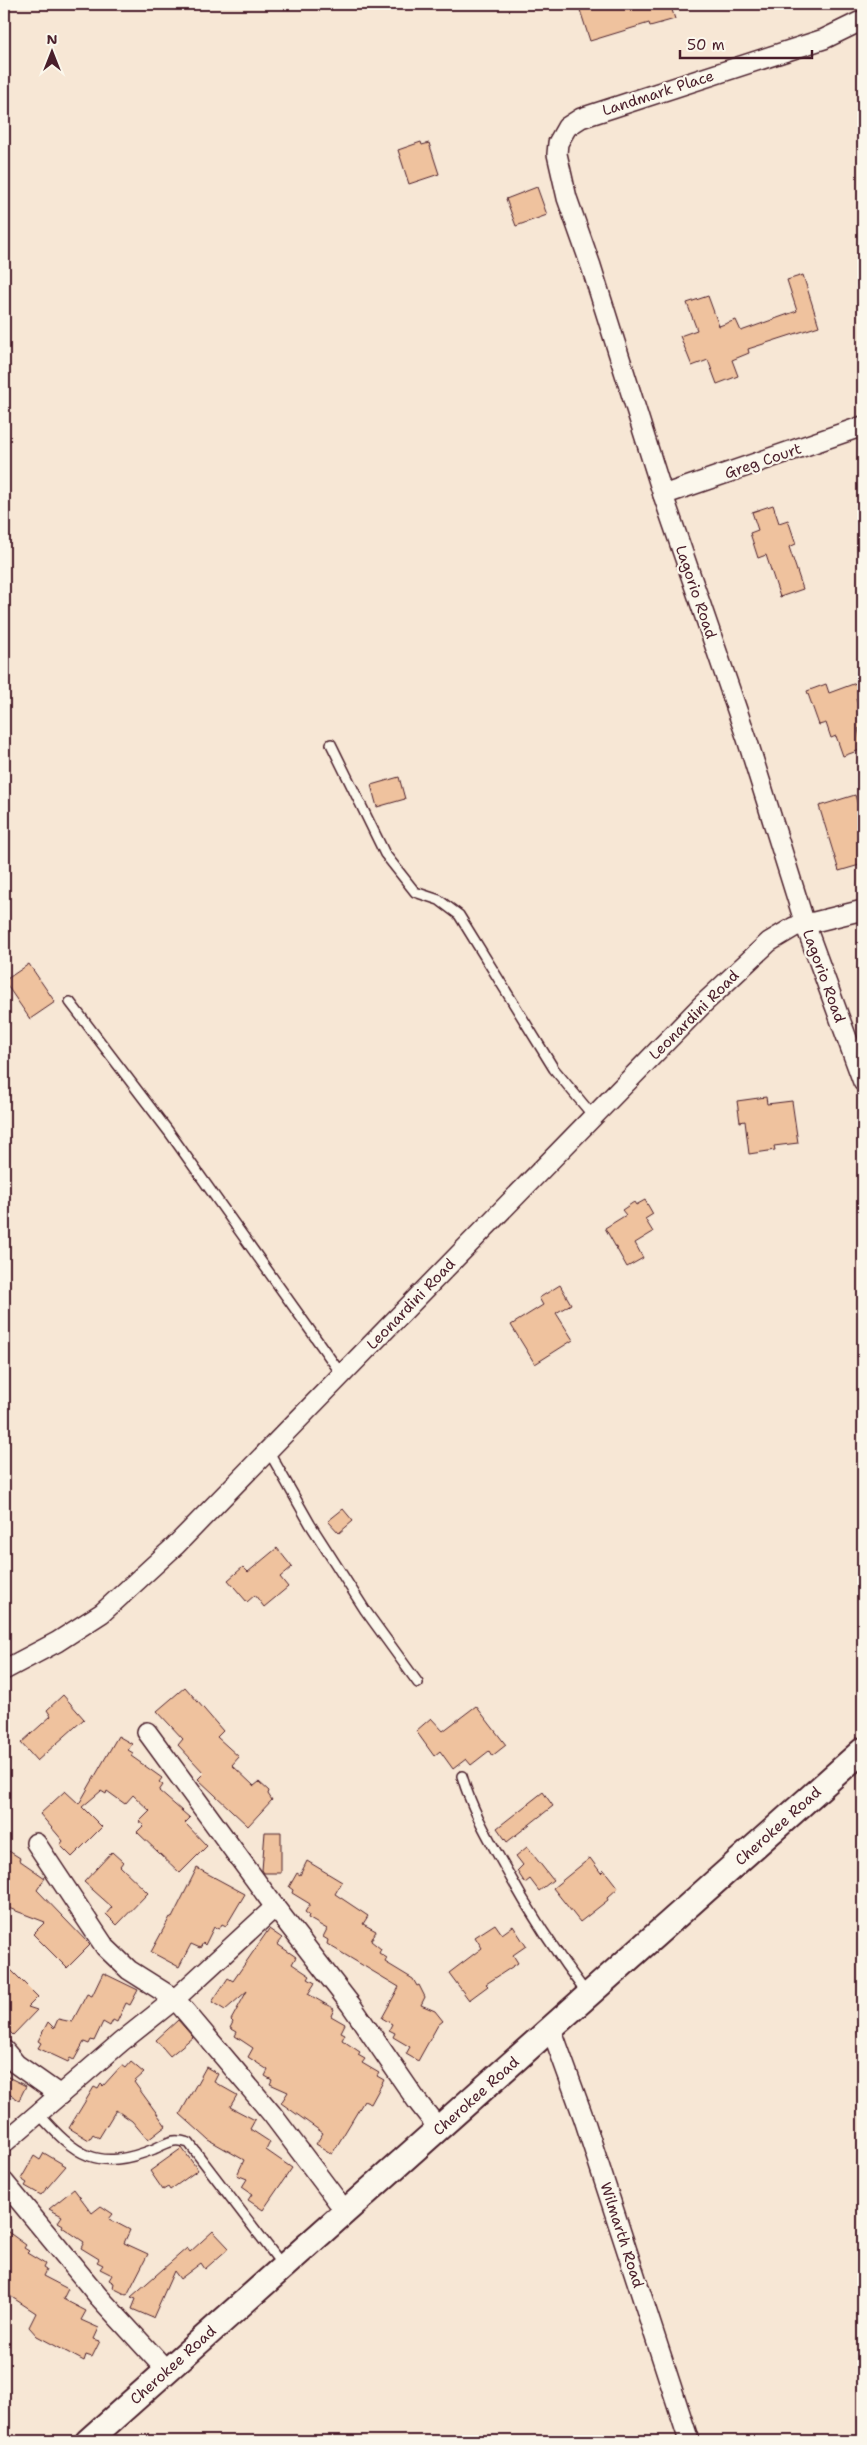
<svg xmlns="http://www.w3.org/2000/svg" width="867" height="2445" font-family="'Shantell Sans',sans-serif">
  <rect width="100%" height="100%" fill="#f7e7d5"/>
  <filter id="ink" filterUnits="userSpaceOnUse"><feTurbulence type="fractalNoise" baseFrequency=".02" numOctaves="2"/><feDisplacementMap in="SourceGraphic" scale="10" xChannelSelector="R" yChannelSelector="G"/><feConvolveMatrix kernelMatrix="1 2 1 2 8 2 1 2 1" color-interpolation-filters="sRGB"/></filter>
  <g filter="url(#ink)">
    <g fill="#efc29e" stroke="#4a1f2b">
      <polygon points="599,4 670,4 675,19 650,26 649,23 590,41 580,10"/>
      <polygon points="421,142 422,145 429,143 439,174 409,184 398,150"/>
      <polygon points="537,187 547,215 516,226 506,199"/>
      <polygon points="803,275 819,326 748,349 749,353 732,360 738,376 717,384 708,360 692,366 680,336 697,330 687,303 708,296 719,326 736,320 741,331 797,311 787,280"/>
      <polygon points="773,505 779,523 788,520 796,544 789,547 803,589 780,597 766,555 758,558 750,533 758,530 752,512"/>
      <polygon points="856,683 861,697 856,699 863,719 863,727 858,729 863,749 843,756 836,736 831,738 826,723 819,725 807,691 826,684 829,693"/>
      <polygon points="399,777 405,799 377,807 371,785"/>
      <polygon points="855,795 863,822 863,864 839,871 819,806"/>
      <polygon points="29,964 55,1002 30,1019 4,981"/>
      <polygon points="766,1097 767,1104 792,1101 798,1143 774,1146 775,1150 749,1154 745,1121 740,1122 737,1101"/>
      <polygon points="645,1200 653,1214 645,1219 653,1232 635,1243 643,1258 627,1267 605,1228 626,1215 622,1210 634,1202 636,1205"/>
      <polygon points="560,1285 571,1304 556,1313 573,1340 535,1364 511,1325 543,1305 539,1298"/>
      <polygon points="343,1509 353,1521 339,1533 328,1521"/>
      <polygon points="277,1548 292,1567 280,1577 288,1587 264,1607 255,1595 247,1602 228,1580 243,1567 248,1572"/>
      <polygon points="185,1687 223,1731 217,1737 239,1757 232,1765 254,1786 259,1782 269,1791 268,1794 272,1800 248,1826 198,1779 204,1773 178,1745 183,1739 157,1711"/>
      <polygon points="63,1695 84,1719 37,1761 21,1743 51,1716 47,1710"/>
      <polygon points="476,1706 506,1745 492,1756 489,1751 471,1765 466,1759 453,1769 440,1751 434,1756 416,1731 431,1718 443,1731"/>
      <polygon points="118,1736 132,1744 128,1750 133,1753 131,1756 162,1778 159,1782 163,1785 159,1791 190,1818 185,1823 207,1846 180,1873 137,1832 144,1825 139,1822 150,1811 133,1795 125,1804 107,1791 106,1794 101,1791 82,1807 102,1827 72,1857 60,1845 63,1841 40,1814 65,1791 79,1804"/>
      <polygon points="543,1792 553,1806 507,1842 497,1828"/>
      <polygon points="265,1832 281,1832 281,1873 264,1873 262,1870"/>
      <polygon points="527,1847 553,1880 539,1891 530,1879 525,1883 517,1871 523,1865 516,1856"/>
      <polygon points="4,1848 20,1858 19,1860 45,1878 37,1890 90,1945 67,1968 33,1934 45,1922 11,1909 4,1904"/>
      <polygon points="112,1852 123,1862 120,1866 148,1893 117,1925 106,1914 112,1907 84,1882"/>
      <polygon points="590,1858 601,1873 604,1870 618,1888 607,1898 608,1900 580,1922 553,1888"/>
      <polygon points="307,1861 342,1882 335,1894 368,1916 363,1924 376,1931 371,1941 381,1949 379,1953 387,1958 385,1962 413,1979 417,1986 419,1985 425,1997 421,2005 435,2011 443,2021 438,2025 418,2061 406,2054 410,2047 393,2037 395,2033 389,2030 392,2024 382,2018 399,1987 327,1944 328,1940 323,1937 327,1929 308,1918 309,1915 305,1912 310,1904 292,1893 293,1890 289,1887 297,1873 300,1875"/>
      <polygon points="197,1868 245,1894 226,1926 222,1924 219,1929 214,1927 205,1945 203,1943 200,1948 191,1944 179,1967 151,1952 170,1917 172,1918"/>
      <polygon points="495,1924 502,1934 513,1926 526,1946 513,1955 518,1963 486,1984 488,1986 469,2000 449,1973 482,1948 475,1937"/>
      <polygon points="269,1929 282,1938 277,1944 296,1957 292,1964 310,1976 308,1979 315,1983 308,1994 334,2009 331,2016 345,2024 341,2032 345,2034 342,2040 360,2052 358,2055 365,2059 362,2063 379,2073 377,2076 384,2080 371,2104 364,2101 332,2154 316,2144 323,2133 281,2103 288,2092 270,2084 272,2080 265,2076 268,2070 248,2057 253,2048 235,2036 237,2032 230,2028 233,2022 231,2020 247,1991 225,2010 212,2002 228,1978 233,1981"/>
      <polygon points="4,1963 38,1997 28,2007 37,2010 13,2035 4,2026"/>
      <polygon points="103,1973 138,1990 130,2005 126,2003 117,2022 113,2020 110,2026 103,2022 94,2041 91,2040 89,2044 84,2042 74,2060 70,2058 68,2062 38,2048 41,2043 38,2041 48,2022 54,2028 58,2019 72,2022 87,1994 92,1996"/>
      <polygon points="178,2020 193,2037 170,2056 156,2040"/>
      <polygon points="131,2062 144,2073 134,2082 166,2126 148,2140 132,2121 116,2110 99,2138 93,2134 89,2140 69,2128 94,2087 98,2089 101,2084 103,2086 122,2065 126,2068"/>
      <polygon points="206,2067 218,2074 214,2082 237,2095 230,2107 255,2120 250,2129 270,2142 266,2150 292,2168 263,2210 248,2200 252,2194 242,2187 247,2179 237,2175 244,2160 209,2140 180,2114"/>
      <polygon points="4,2075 26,2086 19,2100 4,2091"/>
      <polygon points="182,2148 198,2170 170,2190 168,2187 163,2190 150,2171"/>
      <polygon points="44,2153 66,2166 41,2195 25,2186 27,2183 21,2179 34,2156 40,2160"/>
      <polygon points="74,2189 92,2213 101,2206 113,2214 109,2219 130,2230 124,2243 148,2254 127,2295 113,2288 114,2283 109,2280 112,2275 100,2269 103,2265 97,2262 99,2259 81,2248 84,2242 62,2227 63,2225 58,2222 62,2216 49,2209"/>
      <polygon points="4,2229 26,2245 24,2248 29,2251 27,2253 45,2264 43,2268 46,2270 43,2276 68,2289 63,2299 86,2311 81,2320 99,2328 94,2339 100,2341 92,2357 86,2355 84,2361 37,2336 29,2327 36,2313 4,2292"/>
      <polygon points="213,2231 229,2248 205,2269 201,2263 180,2279 174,2271 153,2318 132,2309 136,2299 131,2297 187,2248 190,2252"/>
    </g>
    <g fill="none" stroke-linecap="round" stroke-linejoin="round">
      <g stroke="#4a1f2b" stroke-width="12">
        <g id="service">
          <polyline points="331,744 385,854 415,892 439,900 459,915 554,1069 594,1117"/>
          <polyline points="70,1002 169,1132 342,1375"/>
          <polyline points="268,1450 310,1524 365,1610 418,1683"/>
          <path d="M462 1776C471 1807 486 1834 502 1862 527 1908 555 1952 587 1994"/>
          <path d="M38 2113C76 2156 97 2172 154 2149 170 2142 172 2138 189 2143L283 2266"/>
        </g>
      </g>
      <g stroke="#4a1f2b" stroke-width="22">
        <g id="minor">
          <polyline points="863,20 824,39 581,118 567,127 558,143 557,154 567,198 591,266 663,495 747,739 805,924 863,1082"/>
          <polyline points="663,495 863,426"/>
          <polyline points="4,1670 57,1642 102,1613 175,1546 702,1005 769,942 794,927 863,910"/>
          <polyline points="147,1732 275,1907 351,2005 417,2101 439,2129"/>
          <polyline points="36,1843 105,1947 129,1970 175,1999 272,2114 345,2211"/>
          <polyline points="550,2031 555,2039 584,2119 689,2441"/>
          <polyline points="4,2050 16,2064 60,2095"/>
          <polyline points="4,2143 121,2042 175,1999 275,1907"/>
          <polyline points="4,2182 99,2297 167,2371"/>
        </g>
      </g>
      <g stroke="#4a1f2b" stroke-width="28">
        <polyline id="tertiary" points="88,2441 863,1750"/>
      </g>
      <use href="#service" stroke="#fbf7ec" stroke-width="9"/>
      <use href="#minor" stroke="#fbf7ec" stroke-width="19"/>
      <use href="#tertiary" stroke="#fbf7ec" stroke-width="24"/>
    </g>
  </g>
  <g text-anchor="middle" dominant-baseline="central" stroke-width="4.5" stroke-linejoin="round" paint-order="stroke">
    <g font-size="15" fill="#4a1f2b" stroke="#fbf7ec">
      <text transform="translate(658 93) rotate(-18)">Landmark Place</text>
      <text transform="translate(763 461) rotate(-19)">Greg Court</text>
      <text transform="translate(696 592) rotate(71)">Lagorio Road</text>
      <text transform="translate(824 976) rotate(70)">Lagorio Road</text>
      <text transform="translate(694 1015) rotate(-45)">Leonardini Road</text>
      <text transform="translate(411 1304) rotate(-46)">Leonardini Road</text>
      <text transform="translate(778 1826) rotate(-42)">Cherokee Road</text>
      <text transform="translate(476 2096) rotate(-42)">Cherokee Road</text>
      <text transform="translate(622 2235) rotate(72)">Wilmarth Road</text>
      <text transform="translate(173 2365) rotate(-42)">Cherokee Road</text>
    </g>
  </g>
  <rect width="867" height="2445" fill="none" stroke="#fbf7ec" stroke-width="20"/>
  <rect x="10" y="10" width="847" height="2425" fill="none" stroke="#4a1f2b" stroke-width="2" filter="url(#ink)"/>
  <g transform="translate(52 52)" stroke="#fbf7ec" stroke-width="4" paint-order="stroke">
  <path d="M0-4L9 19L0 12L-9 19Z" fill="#4a1f2b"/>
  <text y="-8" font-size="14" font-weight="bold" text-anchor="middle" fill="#4a1f2b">N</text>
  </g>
  <path d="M680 50v8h132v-8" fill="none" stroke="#4a1f2b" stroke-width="2.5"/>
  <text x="687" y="50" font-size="15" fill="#4a1f2b" stroke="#fbf7ec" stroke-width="4" paint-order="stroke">50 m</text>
</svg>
